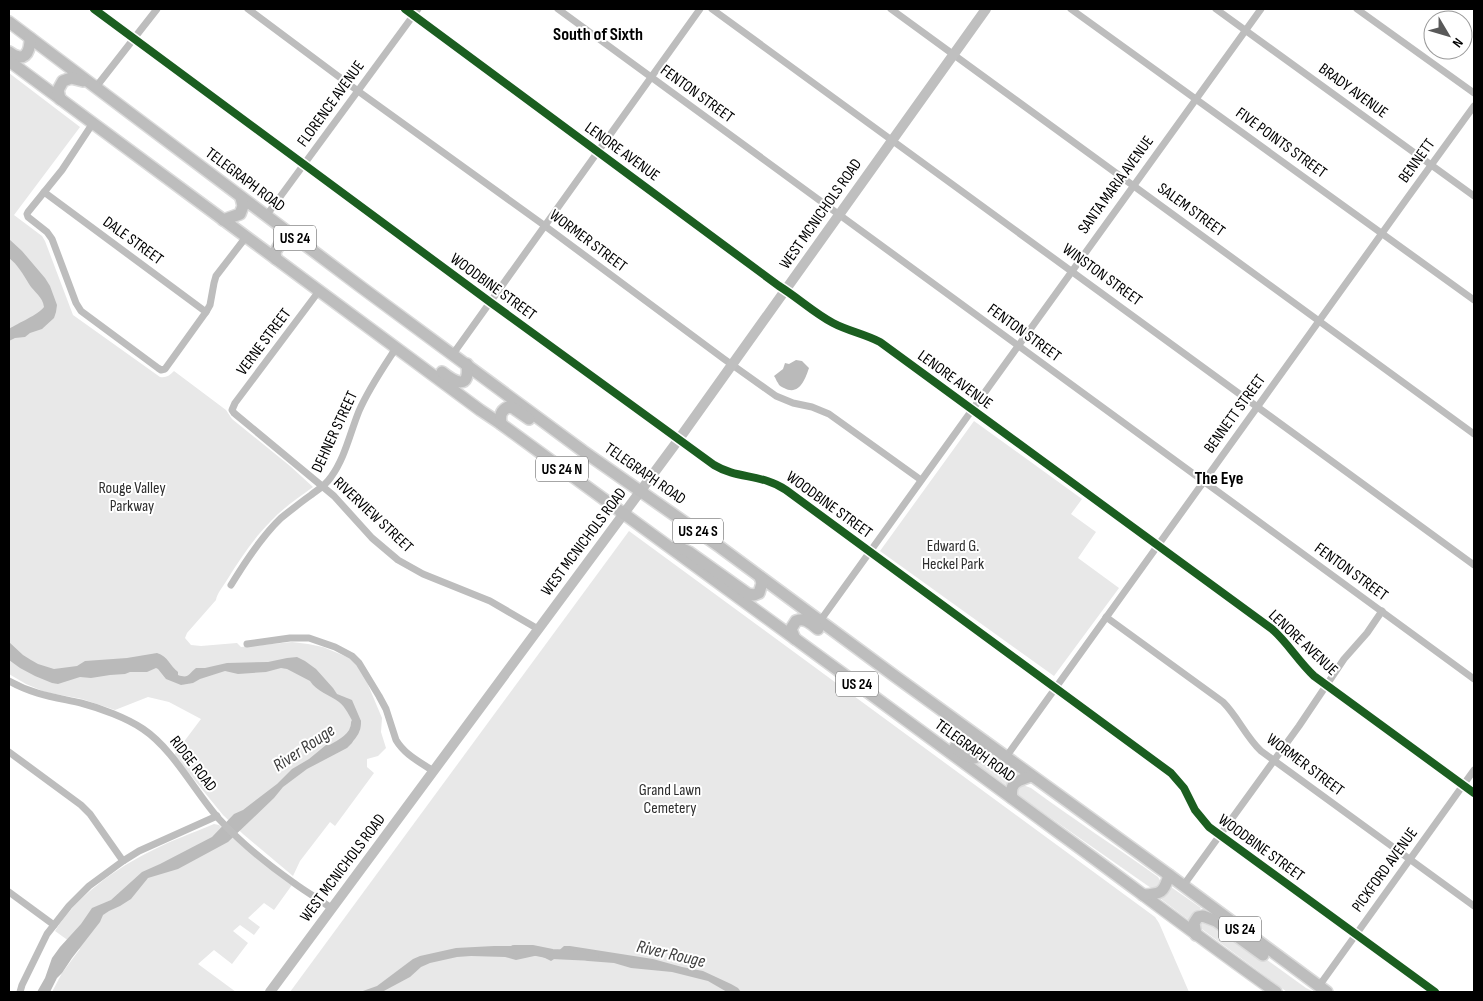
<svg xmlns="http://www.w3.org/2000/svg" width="1483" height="1001" font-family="'Sofia Sans Condensed',sans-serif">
  <rect width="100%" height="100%" fill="#fff"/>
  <g fill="#e8e8e8">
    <path d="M9 73 80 127 14 215 42 236 45 241 73 315 160 377C166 378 169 376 174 371L226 410 232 419 290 466 313 487C298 498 283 508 271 521 253 539 240 559 227 580 223 587 217 593 216 600L187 633 185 638 191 645 201 646 237 643 241 647 292 642 308 644 323 647 352 659 360 669 366 680 382 718 381 732 386 748 378 756 367 759V767L374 773 335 826 330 822 300 861 293 876 243 834 223 815 174 755 201 719 169 702 148 697 115 710 82 699 45 692 26 684 9 674Z"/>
    <polygon points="974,421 1082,499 1071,514 1096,532 1078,558 1119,588 1054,676 880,551"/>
    <polygon points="629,531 1155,917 1159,923 1189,992 290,992"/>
    <polygon points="987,752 1016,773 1006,785 976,764"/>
    <path d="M1023 785 1031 788C1073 819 1116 847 1158 877L1161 882 1160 887 1153 889 1151 888 1018 795 1016 793V787Z"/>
    <path d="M214 824 219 825 243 847 292 885 274 910 264 903 248 918 260 927 254 935 240 925 233 931 248 943 232 964 214 950 198 964 236 992H52L62 973 80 949 55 931C77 896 116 868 153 850 172 840 193 833 214 824Z"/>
    <polygon points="1171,887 1201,908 1190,921 1161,899"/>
    <polygon points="1201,921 1213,921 1306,988 1314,992 1287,992 1203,930 1200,926"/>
  </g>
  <g fill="#bababa">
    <path d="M9 239 22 251 45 278 50 286 57 305 56 312 54 318 42 329 30 333 25 337 15 338 9 341V329C18 323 38 315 44 307 43 297 34 292 29 284 23 274 18 265 9 258Z"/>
    <path d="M796 360 802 361 809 368C805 380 799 396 784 388 782 387 779 386 778 383 776 381 776 378 774 376L783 369 785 363 789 364Z"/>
    <path d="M9 642 23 655 31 660 38 664 54 669 77 666 85 661 127 658 157 653C168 656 170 666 178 672V675C189 679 188 674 196 668H205L227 663 268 662 287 658 297 657 305 661 316 669 333 688 337 694 352 700 361 721 360 728 352 743 347 748 307 769 283 787 274 798 228 842 178 869 148 878 131 899 120 906 109 911 103 915 100 922 72 958 62 973 57 978 50 992H37L45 978 52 958 60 947 81 924 92 908 111 900 142 872 160 864 212 837 234 814 243 810 277 784 292 769 309 759 326 745C331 745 334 747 338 746 349 745 354 735 355 725 350 718 346 707 339 702 330 695 316 691 310 681L287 669 281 668 266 672 238 674 225 671 200 679 193 683 181 685 166 679 158 669 156 668 147 672H130L125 674 110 675 91 678 80 677 58 684 52 683 35 676 20 668 9 660Z"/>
    <path d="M494 946H514L529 951C539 947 544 953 554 955L564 946H570L653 959 682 967 703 971 731 984 738 988 741 992H727L708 981 672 972 631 968 614 963 588 961 585 960 578 952 566 951 551 961 539 955 516 960 505 957 471 956 457 957 430 963 421 967 410 977 382 992H360L377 986 413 959 420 956 456 948Z"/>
  </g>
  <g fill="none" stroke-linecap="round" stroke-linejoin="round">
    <g stroke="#bababa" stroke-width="10">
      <path d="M325 753C336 747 356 739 356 723"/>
      <polyline points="514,950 532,950 552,954 594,956"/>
    </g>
    <g stroke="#dbdbdb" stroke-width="14">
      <g id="primary">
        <polyline points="9,22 361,287 583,451 720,547 896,677 1169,875 1327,992"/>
        <path d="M9 52C24 63 30 54 30 38"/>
        <path d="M9 61 480 410 501 424C687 560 873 695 1058 832 1131 885 1202 940 1276 992"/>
        <polyline points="60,99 58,90 63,81 71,78 83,81"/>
        <polyline points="223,220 240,214 243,206 241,198"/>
        <polyline points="276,259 275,252 280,244 286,238 295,238"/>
        <path d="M442 372C456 383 470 390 467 364"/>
        <path d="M501 424C500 416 500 411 508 407L513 408 529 419"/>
        <polyline points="676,546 689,552 748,594 754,595 759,593 762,583 760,577"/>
        <path d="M795 639 791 629 796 621C805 617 811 624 818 629"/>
        <polyline points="955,747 967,756 975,758 984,750 985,742"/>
        <path d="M1012 798C1009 781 1019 781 1031 776"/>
        <path d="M1143 895C1161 894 1164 893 1169 875"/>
        <polyline points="1196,935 1194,923 1198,917 1203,916 1216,921 1263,955"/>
      </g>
    </g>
    <g stroke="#bdbdbd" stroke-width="7">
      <path d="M94 9 490 302 714 465C737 479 763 474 786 490L1171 773 1184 788 1195 810 1209 827 1435 992"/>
      <polyline points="248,9 358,91 541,223 724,359 776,396 793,403 812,407 829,414 921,480"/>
      <path d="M405 9 779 286C797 297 814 313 833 323 848 331 865 334 880 342L1272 629C1288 643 1298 661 1314 676L1474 793"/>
      <polyline points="558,9 1474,679"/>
      <polyline points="712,9 1474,565"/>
      <polyline points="891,9 1474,434"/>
      <polyline points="1071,9 1474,300"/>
      <polyline points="1216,9 1474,196"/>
      <polyline points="1357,9 1474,93"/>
      <polyline points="96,87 157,9"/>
      <polyline points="93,123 62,170 28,212 27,214 28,217 47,232 52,239 76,303 81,311 158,368 161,370 165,369 206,312 210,305 214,283 216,276 246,237"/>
      <polyline points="44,192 206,312"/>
      <polyline points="266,216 418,9"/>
      <polyline points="319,291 235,403 232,410 234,413 334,496 372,538 398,560 423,574 490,601 538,629"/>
      <polyline points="453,354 700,9"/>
      <path d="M231 585C245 562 261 537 281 518 291 510 301 502 311 495 320 488 325 486 331 477 345 458 350 433 359 411 369 388 383 368 396 348"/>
      <path d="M1106 617 1223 702C1238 717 1246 737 1261 751L1474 906"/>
      <polyline points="820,621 1261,9"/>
      <path d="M247 644 290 638H309L335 647 352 656 359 663 379 696 386 709 396 740C405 755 420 762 433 771"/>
      <path d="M9 681C34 695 54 697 81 703 100 708 127 718 143 729 173 749 195 792 219 819 241 843 267 864 294 883 306 892 319 899 331 908"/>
      <polyline points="9,752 81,805 90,814 123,861"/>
      <polyline points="1006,757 1408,197 1474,106"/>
      <polyline points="1183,886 1299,726 1344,659 1367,633 1382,611"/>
      <polyline points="9,892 54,925"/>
      <polyline points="1319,986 1474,770"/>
      <polyline points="20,992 22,985 47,934 69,906 89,886 123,861 139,851 217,816"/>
    </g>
    <polyline stroke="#bfbfbf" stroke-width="10" points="270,992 679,439 986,9"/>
    <use href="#primary" stroke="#bdbdbd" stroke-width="11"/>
    <g stroke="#fff" stroke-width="11">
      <g id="cycleway">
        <path d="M94 9 490 302 714 465C737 479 763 474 786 490L1171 773 1184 788 1195 810 1209 827 1435 992"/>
        <path d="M405 9 779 286C797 297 814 313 833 323 848 331 865 334 880 342L1272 629C1288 643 1298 661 1314 676L1474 793"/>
      </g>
    </g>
    <use href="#cycleway" stroke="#1b5e20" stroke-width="8"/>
  </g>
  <g text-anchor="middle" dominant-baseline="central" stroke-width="4" stroke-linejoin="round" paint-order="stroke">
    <g fill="#fff" stroke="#4c4c4c" stroke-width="1">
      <rect x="274" y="225.5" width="42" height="25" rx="4"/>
      <rect x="536" y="456.5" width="52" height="25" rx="4"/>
      <rect x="673" y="518.5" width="50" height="25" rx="4"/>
      <rect x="836" y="671.5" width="42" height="25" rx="4"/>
      <rect x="1219" y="916.5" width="42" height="25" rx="4"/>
    </g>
    <g font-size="15" font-weight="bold" fill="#000">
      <text x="295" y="238">US 24</text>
      <text x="562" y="469">US 24 N</text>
      <text x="698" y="531">US 24 S</text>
      <text x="857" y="684">US 24</text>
      <text x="1240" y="929">US 24</text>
    </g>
    <g font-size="16" fill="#000" stroke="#fff">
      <text transform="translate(1353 91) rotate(36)">BRADY AVENUE</text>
      <text transform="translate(697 94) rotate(36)">FENTON STREET</text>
      <text transform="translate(331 104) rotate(-54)">FLORENCE AVENUE</text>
      <text transform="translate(1281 143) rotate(36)">FIVE POINTS STREET</text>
      <text transform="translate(622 152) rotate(36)">LENORE AVENUE</text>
      <text transform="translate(1417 161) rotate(-54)">BENNETT</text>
      <text transform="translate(245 180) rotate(37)">TELEGRAPH ROAD</text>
      <text transform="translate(1116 185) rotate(-54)">SANTA MARIA AVENUE</text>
      <text transform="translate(1191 210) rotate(36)">SALEM STREET</text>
      <text transform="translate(821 214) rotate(-55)">WEST MCNICHOLS ROAD</text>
      <text transform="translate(133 241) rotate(36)">DALE STREET</text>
      <text transform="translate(588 241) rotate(37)">WORMER STREET</text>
      <text transform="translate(1102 275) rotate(36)">WINSTON STREET</text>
      <text transform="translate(493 287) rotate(36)">WOODBINE STREET</text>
      <text transform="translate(1024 333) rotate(36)">FENTON STREET</text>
      <text transform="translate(264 342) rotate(-53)">VERNE STREET</text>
      <text transform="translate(955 380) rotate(36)">LENORE AVENUE</text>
      <text transform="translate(1235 414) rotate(-54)">BENNETT STREET</text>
      <text transform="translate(335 432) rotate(-65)">DEHNER STREET</text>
      <text transform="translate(645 474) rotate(35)">TELEGRAPH ROAD</text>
      <text transform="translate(829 505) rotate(36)">WOODBINE STREET</text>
      <text transform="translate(373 515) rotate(43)">RIVERVIEW STREET</text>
      <text transform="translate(584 542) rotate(-53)">WEST MCNICHOLS ROAD</text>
      <text transform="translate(1351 572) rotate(36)">FENTON STREET</text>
      <text transform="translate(1303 643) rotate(43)">LENORE AVENUE</text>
      <text transform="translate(975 751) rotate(36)">TELEGRAPH ROAD</text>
      <text transform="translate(193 764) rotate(52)">RIDGE ROAD</text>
      <text transform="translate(1305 765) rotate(37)">WORMER STREET</text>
      <text transform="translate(1261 848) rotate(36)">WOODBINE STREET</text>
      <text transform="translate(343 868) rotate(-53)">WEST MCNICHOLS ROAD</text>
      <text transform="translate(1385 870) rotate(-54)">PICKFORD AVENUE</text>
    </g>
    <g font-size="16" fill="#2d2d2d" stroke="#fff">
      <text x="132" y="488">Rouge Valley<tspan x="132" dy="18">Parkway</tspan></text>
      <text x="953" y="546">Edward G.<tspan x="953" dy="18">Heckel Park</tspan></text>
      <text x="670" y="790">Grand Lawn<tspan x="670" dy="18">Cemetery</tspan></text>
    </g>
    <g font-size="18" font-weight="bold" fill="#000" stroke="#fff">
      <text x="598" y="34">South of Sixth</text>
      <text x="1219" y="478">The Eye</text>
    </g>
    <g font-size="18" font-style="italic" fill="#3e3e3e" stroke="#fff">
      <text transform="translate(304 748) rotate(-34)">River Rouge</text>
      <text transform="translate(671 954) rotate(13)">River Rouge</text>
    </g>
  </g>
  <rect width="1483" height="1001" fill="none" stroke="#000000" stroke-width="20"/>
  <g transform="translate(1448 35) rotate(128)"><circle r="24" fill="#ffffff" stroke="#999999"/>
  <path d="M0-4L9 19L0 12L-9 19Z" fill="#595959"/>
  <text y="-8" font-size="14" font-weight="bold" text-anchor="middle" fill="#000000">N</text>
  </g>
</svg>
